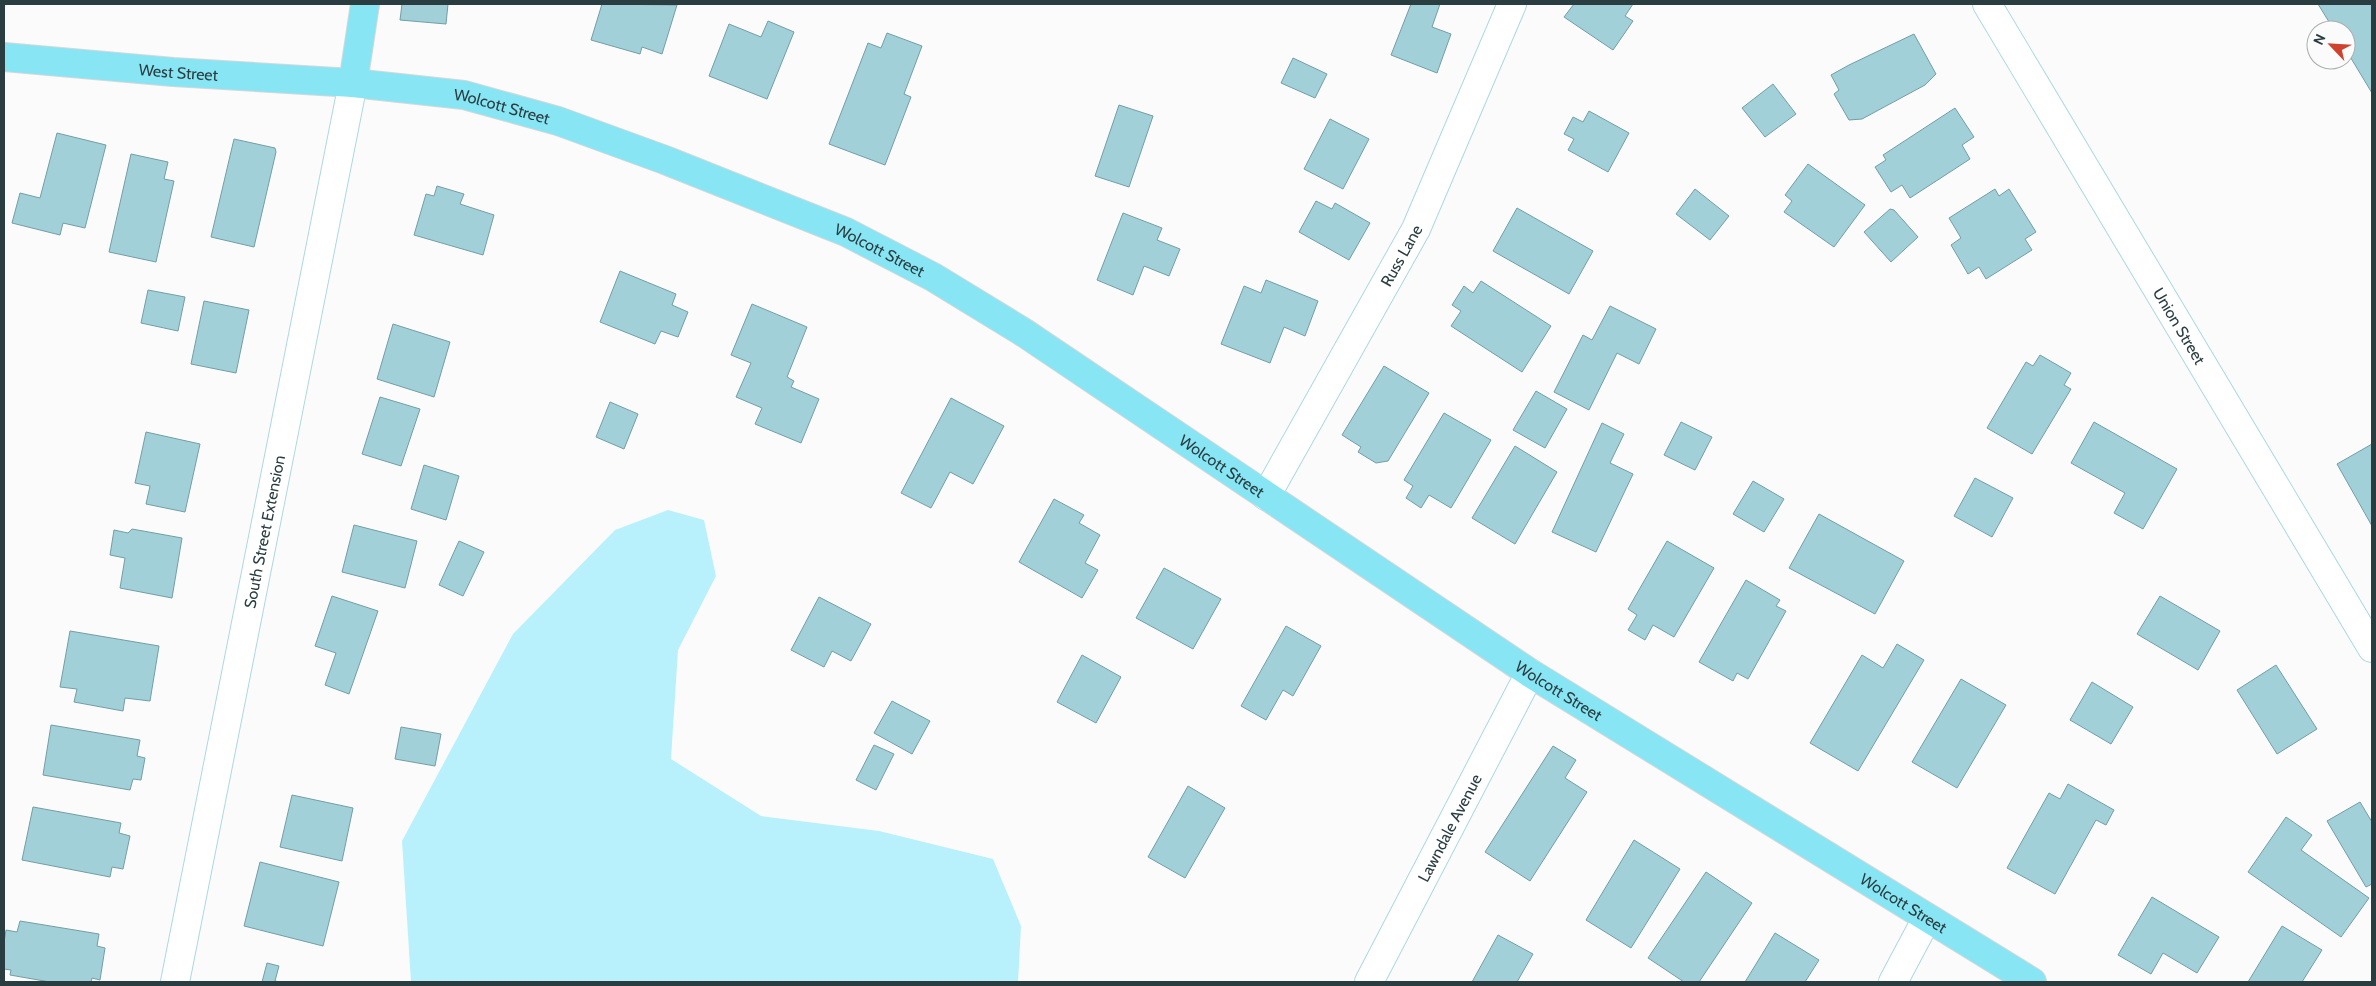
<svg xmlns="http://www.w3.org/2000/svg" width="2376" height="986" font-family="Cabin,sans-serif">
  <rect width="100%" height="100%" fill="#fbfbfb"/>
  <polygon fill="#b8f1fc" points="668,510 704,520 716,576 678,650 671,759 761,816 879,831 993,859 1021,926 1018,982 411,982 402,841 513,634 615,530"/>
  <g fill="#a2d0d9" stroke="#729ea7">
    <polygon points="402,4 448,4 446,24 400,20"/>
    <polygon points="602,4 677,5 662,54 642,47 640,54 591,40"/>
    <polygon points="1411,4 1440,4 1432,27 1451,34 1437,73 1391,55"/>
    <polygon points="1574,4 1633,4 1625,16 1633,21 1613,50 1564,17"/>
    <polygon points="2318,4 2372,4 2372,93 2346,50 2346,30 2334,30"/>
    <polygon points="768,21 794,32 767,99 709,76 729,24 761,37"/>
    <polygon points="887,33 922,46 904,94 911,97 885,165 829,144 868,43 881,48"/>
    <polygon points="1914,34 1936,74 1925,85 1862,119 1849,120 1834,94 1839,90 1831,75 1849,65"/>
    <polygon points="1293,58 1327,74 1315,98 1281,83"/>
    <polygon points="1773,84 1796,114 1765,137 1742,108"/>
    <polygon points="1119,105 1153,116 1129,187 1095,176"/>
    <polygon points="1955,108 1974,137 1962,145 1970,159 1910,198 1902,185 1891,192 1875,167 1886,160 1883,155"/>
    <polygon points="1589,111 1629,133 1608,172 1568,150 1574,139 1564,134 1573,117 1583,122"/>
    <polygon points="1330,119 1369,139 1343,189 1304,169"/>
    <polygon points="57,133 106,145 85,228 63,223 60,235 12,223 20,193 40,198"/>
    <polygon points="234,139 275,148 276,152 254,247 211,237"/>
    <polygon points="131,154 168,162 164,179 174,181 156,262 109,252"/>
    <polygon points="1808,164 1865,205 1834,247 1784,212 1792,201 1785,195"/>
    <polygon points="437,186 464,194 460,204 494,215 483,255 414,235 426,194 434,196"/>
    <polygon points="1695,189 1729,216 1710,240 1676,214"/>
    <polygon points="1995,189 1999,196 2009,189 2036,232 2025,239 2032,250 1986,279 1979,267 1968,274 1951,245 1961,238 1949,218"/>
    <polygon points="1316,201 1332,209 1335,203 1370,223 1349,260 1299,232"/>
    <polygon points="1517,208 1593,251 1569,294 1493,251"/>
    <polygon points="1890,209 1894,210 1918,237 1891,262 1864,232"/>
    <polygon points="1123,213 1162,228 1157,240 1180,249 1169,276 1144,266 1133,295 1097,280"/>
    <polygon points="620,271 676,294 672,305 688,312 678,337 661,331 655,344 600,322"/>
    <polygon points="1266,280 1318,301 1305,336 1284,327 1270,363 1221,344 1244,286 1261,293"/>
    <polygon points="1481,281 1551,326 1522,372 1451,326 1461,311 1452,305 1464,286 1473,293"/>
    <polygon points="148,290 185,297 178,331 141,323"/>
    <polygon points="204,301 249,310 236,373 191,364"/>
    <polygon points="752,304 807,327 787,377 794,381 791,387 819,399 801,443 755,424 762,408 736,397 751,363 731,355"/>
    <polygon points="1610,306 1656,329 1639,364 1617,353 1589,410 1554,392 1583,335 1592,340"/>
    <polygon points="393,324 450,342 434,397 377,379"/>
    <polygon points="2040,355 2071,373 2064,385 2071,389 2032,454 1987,428 2026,362 2033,366"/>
    <polygon points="1384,366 1429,393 1388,461 1376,463 1358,452 1361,447 1342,435"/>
    <polygon points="1536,391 1567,409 1545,448 1513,430"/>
    <polygon points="380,397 420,409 401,466 362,454"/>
    <polygon points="951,398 1004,426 973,484 950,472 931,508 901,493"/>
    <polygon points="610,402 638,414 624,449 596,437"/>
    <polygon points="1444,413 1491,440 1451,508 1429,495 1421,508 1406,498 1413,486 1404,480"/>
    <polygon points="1681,422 1712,437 1695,470 1664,455"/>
    <polygon points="2094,422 2177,469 2143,529 2114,513 2125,493 2071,463"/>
    <polygon points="1602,423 1624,434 1610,463 1633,474 1596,552 1552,532"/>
    <polygon points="146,432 200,444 185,512 146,504 150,486 135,483"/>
    <polygon points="2372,444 2372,526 2337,464"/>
    <polygon points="1515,446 1557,472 1515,544 1472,518"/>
    <polygon points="424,465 459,476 446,520 411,509"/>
    <polygon points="1975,478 2013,498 1992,537 1954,516"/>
    <polygon points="1753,481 1784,499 1764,532 1733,514"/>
    <polygon points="1054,499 1084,515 1079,523 1100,535 1085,563 1098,570 1082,598 1019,562"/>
    <polygon points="1819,514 1904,561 1875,614 1789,568"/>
    <polygon points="354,525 417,541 405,588 342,572"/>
    <polygon points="132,529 182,538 172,598 120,588 125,558 110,555 114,530 128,533"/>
    <polygon points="459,541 484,552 463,596 439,585"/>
    <polygon points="1667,541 1714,568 1674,637 1653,625 1645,640 1628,630 1637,615 1628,609"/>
    <polygon points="1164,568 1221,599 1193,649 1136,618"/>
    <polygon points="1746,580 1780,600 1776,606 1786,611 1748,679 1737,673 1733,681 1699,662"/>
    <polygon points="332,596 378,611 349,694 325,685 336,653 315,646"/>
    <polygon points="2160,596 2220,631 2198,670 2137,634"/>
    <polygon points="819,597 871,624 851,661 832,651 824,667 791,650"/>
    <polygon points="1286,626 1321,646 1293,696 1283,690 1266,720 1241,706"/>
    <polygon points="70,631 159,646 150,701 125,698 123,711 74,702 77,689 60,687"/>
    <polygon points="1897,644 1924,660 1858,771 1810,743 1862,655 1883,668"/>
    <polygon points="1082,655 1121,677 1096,723 1057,702"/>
    <polygon points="2276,665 2317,729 2277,754 2237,690"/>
    <polygon points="1961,679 2006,705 1957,788 1912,762"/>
    <polygon points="2092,682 2133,707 2111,744 2070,720"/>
    <polygon points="892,701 930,721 912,754 874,733"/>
    <polygon points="51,725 140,740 137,756 145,758 141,780 133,779 130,790 43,775"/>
    <polygon points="401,727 441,734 435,766 395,759"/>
    <polygon points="874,745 894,754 876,790 856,780"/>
    <polygon points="1553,746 1576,760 1565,778 1587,792 1530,881 1485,852"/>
    <polygon points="2068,784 2114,810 2106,825 2096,820 2055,894 2007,868 2049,793 2060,799"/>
    <polygon points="1188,786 1225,808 1185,878 1148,857"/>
    <polygon points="292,795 353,808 342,861 280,847"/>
    <polygon points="2360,802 2372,822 2372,884 2366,887 2327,821"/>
    <polygon points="33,807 121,823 119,833 130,836 123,869 112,867 110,877 22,860"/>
    <polygon points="2286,817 2312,835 2301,850 2369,898 2341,937 2248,872"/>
    <polygon points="1634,840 1680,869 1631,948 1586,920"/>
    <polygon points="260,862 339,882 323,946 244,926"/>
    <polygon points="1706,872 1752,903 1699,982 1684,982 1648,958"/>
    <polygon points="2152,897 2219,937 2197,973 2163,953 2151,974 2118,955"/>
    <polygon points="20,921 99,934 97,946 105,948 100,980 92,978 91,982 50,982 10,975 11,970 4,969 4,942 6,930 17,932"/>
    <polygon points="2282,926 2322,950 2302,982 2248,982"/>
    <polygon points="1775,933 1819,960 1805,982 1745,982"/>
    <polygon points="1498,935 1533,954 1517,982 1472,982"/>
    <polygon points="267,963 279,966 275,981 280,982 262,982"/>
  </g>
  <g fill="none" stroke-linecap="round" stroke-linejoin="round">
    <g stroke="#abd9e2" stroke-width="30">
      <g id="minor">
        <path id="s1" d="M1987 4 2372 648"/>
        <path id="s2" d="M1266 496 1416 229 1512 4"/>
        <path id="s3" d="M175 982 353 83"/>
        <path id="s4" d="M1369 982 1530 673"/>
        <polyline points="1893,982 1927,918"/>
      </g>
    </g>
    <g stroke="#d4d8d9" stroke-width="30">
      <g id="major">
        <path id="s5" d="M4 57 173 72 353 83 464 95 558 121 665 160 846 232 933 277 1023 332 1530 673 2032 982"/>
        <polyline points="353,83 365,4"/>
      </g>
    </g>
    <use href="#minor" stroke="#fff" stroke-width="28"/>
    <use href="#major" stroke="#87e5f4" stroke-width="28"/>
  </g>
  <g text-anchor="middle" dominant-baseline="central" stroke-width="4" stroke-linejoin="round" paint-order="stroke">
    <g font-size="16" fill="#2a3d40" stroke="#fbfbfb">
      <text stroke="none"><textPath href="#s5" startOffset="175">West Street</textPath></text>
      <text stroke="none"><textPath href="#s5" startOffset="501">Wolcott Street</textPath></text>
      <text stroke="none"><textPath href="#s5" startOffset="906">Wolcott Street</textPath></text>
      <text stroke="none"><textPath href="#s2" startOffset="276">Russ Lane</textPath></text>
      <text stroke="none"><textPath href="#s1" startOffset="375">Union Street</textPath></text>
      <text stroke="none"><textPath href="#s5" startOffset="1311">Wolcott Street</textPath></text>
      <text stroke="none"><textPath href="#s3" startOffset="459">South Street Extension</textPath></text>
      <text stroke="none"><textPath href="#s5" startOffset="1716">Wolcott Street</textPath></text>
      <text stroke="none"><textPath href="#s4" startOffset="174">Lawndale Avenue</textPath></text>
      <text stroke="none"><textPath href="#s5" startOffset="2121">Wolcott Street</textPath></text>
    </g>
  </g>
  <rect width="2376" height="986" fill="none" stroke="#2a3d40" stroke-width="10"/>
  <g transform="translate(2331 45) rotate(295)"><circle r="24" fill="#fbfbfb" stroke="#a7afb0"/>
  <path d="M0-4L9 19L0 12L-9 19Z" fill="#ce422e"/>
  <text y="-8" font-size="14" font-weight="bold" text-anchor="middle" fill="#2a3d40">N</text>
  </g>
</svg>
